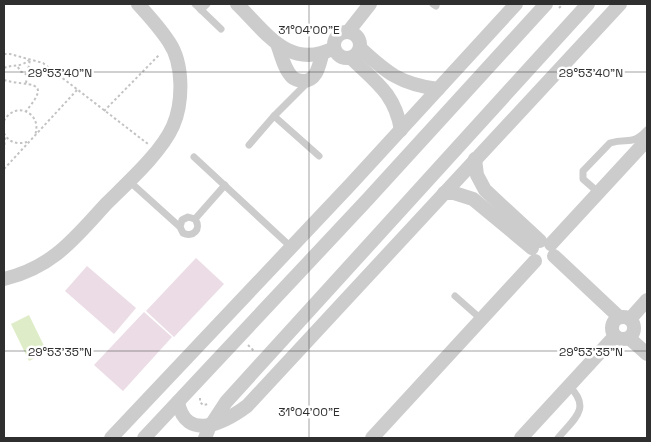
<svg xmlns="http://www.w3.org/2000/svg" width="651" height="442" font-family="'Space Grotesk',sans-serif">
  <rect width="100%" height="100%" fill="#fff"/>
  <g fill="#ecdce5">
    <polygon points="196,258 224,284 174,337 146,311"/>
    <polygon points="87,266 136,308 114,334 65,291"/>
    <polygon points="144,312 172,337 123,391 94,365"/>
  </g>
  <polygon fill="#deedc8" points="29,315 47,352 29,361 11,324"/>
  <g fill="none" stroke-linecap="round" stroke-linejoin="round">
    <g stroke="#c3c3c3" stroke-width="2" stroke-dasharray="2.5 2.5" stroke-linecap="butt">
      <polyline points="559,8 563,4"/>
      <polyline points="4,54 10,54 43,63 148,144"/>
      <polyline points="18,67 20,71 27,75"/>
      <path d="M4 68C13 64 20 68 29 60"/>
      <path d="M4 80C27 87 54 78 26 111"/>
      <polyline points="26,83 30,59"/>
      <polyline points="104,111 160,54"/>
      <path d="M4 121C15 100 43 113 35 135"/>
      <path d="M4 133C8 142 17 145 27 142"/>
      <polyline points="4,150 5,137"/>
      <polyline points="4,169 77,90"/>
      <polyline points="248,345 255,352"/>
      <polyline points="200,398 200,402 203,405 209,404"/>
    </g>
    <g stroke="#ccc" stroke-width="7">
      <polyline points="195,4 221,29"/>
      <polyline points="433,4 436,6"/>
      <polyline points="201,10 207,4"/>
      <polyline points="274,116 319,156"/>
      <polyline points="249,145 274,116 308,82"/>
      <polyline points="194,157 291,247"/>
      <path d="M129 181 180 227 183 233C193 238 202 229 195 219L188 217 182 220 180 227"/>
      <path d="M599 193 583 179V171L610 143C628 137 631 147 647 130"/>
      <polyline points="195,219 225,185"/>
      <polyline points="455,296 481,319"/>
      <path d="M558 438C574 419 592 408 569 386"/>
    </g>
    <g stroke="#ccc" stroke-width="14">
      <path d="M237 4C266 32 289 71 334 48"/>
      <circle cx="347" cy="45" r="13"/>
      <polyline points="348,32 370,4"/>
      <path d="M277 44C281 54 284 69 292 77 294 79 299 81 303 81 317 81 319 65 322 55"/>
      <path d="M360 48C387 73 400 84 438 89"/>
      <path d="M351 58C376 82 395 94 401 130"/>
      <polyline points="475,159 477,175 485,190 540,241"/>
      <polyline points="444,193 454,193 473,199 532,248"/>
      <polyline points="551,244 647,140"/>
      <polyline points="554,256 619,317"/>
      <path d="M4 279C53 267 74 239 106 204 127 183 161 153 173 126 183 103 184 64 169 42 160 28 149 16 138 4"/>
      <circle cx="623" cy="328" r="11"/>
      <polyline points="630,319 647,300"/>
      <polyline points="629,338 647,354"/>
      <path d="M178 402C186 442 224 423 247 406L620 4"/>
      <polyline points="111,438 350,185 516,4"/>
      <polyline points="144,438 367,200 546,4"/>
      <polyline points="205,438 209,428 226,402 588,4"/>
      <polyline points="372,438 535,261"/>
      <polyline points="521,438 615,336"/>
    </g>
  </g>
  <path fill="none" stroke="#2f2f2f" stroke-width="1" stroke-opacity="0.45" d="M309 4V438M4 72H647M4 351H647"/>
  <g font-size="12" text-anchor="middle" fill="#2f2f2f" stroke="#fff" stroke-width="5" stroke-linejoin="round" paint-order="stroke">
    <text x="309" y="34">31°04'00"E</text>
    <text x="60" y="77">29°53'40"N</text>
    <text x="591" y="77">29°53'40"N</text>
    <text x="60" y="356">29°53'35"N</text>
    <text x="591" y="356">29°53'35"N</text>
    <text x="309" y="416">31°04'00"E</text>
  </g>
  <rect width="651" height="442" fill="none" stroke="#2f2f2f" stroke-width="10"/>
</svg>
